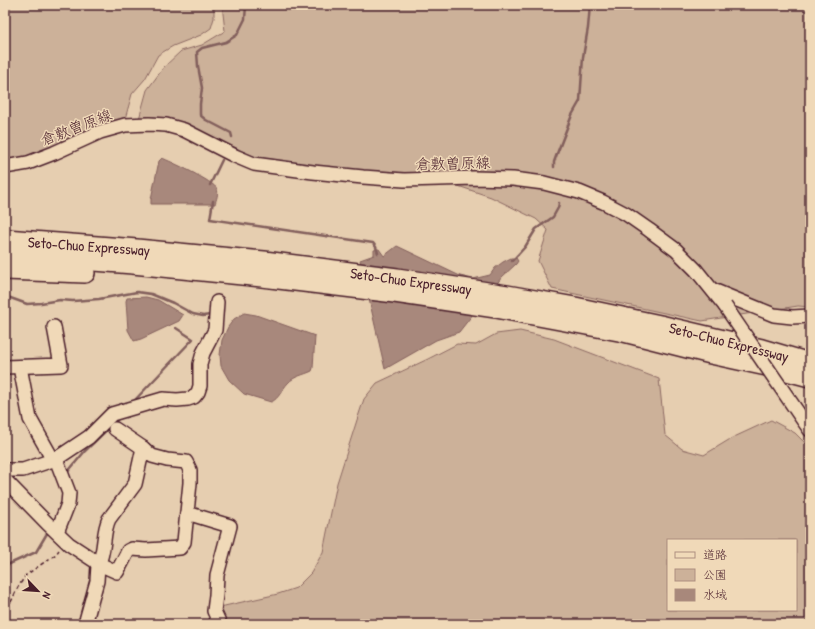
<svg xmlns="http://www.w3.org/2000/svg" width="815" height="629" font-family="'Patrick Hand','Klee One',sans-serif">
  <rect width="100%" height="100%" fill="#e6ceb0"/>
  <filter id="ink" filterUnits="userSpaceOnUse"><feTurbulence type="fractalNoise" baseFrequency=".025" numOctaves="2"/><feDisplacementMap in="SourceGraphic" scale="8" xChannelSelector="R" yChannelSelector="G"/><feConvolveMatrix kernelMatrix="1 2 1 2 8 2 1 2 1" color-interpolation-filters="sRGB"/></filter>
  <g filter="url(#ink)">
    <g fill="#ccb199" stroke="#8b6862" fill-rule="evenodd">
      <polygon points="5,5 214,5 214,18 211,28 201,35 173,46 158,55 145,79 132,94 125,119 45,153 5,161"/>
      <polygon points="222,5 810,5 810,307 798,306 702,321 552,289 538,261 548,230 536,219 491,197 422,174 342,169 255,157 185,124 170,119 154,117 139,119 147,90 164,67 181,51 202,45 225,31"/>
      <path d="M520 331 554 339 659 379 665 435 682 449 704 455 732 438 771 420 795 433 810 448V624H226L220 607 278 594 296 588 311 573 323 552 337 483 357 420 364 399 377 383 428 359 457 344 476 345 496 334ZM668 540H796V610H668Z"/>
    </g>
    <g fill="#a8887b" stroke="#825e5b">
      <path d="M162 158C170 161 215 182 217 189 219 193 216 200 215 204H151V199L159 161Z"/>
      <polygon points="397,246 460,276 473,279 490,275 495,268 503,262 511,258 516,258 518,261 516,264 502,277 459,332 436,340 385,369 360,260 374,255 374,250 379,249 384,256"/>
      <polygon points="146,297 158,300 183,315 179,321 141,339 134,341 128,330 126,301 127,298"/>
      <path d="M244 313 256 315 315 336 313 368 312 371C304 375 294 376 288 383 282 389 279 399 271 402L244 394 229 380 221 366 220 355 222 340 228 327 234 319Z"/>
    </g>
    <g fill="none" stroke-linecap="round" stroke-linejoin="round">
      <g stroke="#825e5b" stroke-width="2.5">
        <polyline points="232,137 231,133 206,120 200,115 200,104 202,88 198,66 197,52 202,48 226,42 237,35 245,19 246,5"/>
        <polyline points="554,167 554,162 558,151 572,115 580,101 583,57 588,28 590,5"/>
        <polyline points="210,185 222,160"/>
        <polyline points="213,201 210,219 373,243 376,247 378,253"/>
        <polyline points="512,261 525,247 536,229 553,217 558,208 559,203"/>
        <polyline points="5,296 27,304 41,303 60,300 73,301 99,299 137,292 151,294 173,303 193,314 203,316 210,315"/>
        <polyline points="133,402 193,339 176,328"/>
        <polyline points="66,474 85,451 119,418"/>
        <polyline points="5,566 36,552 49,530"/>
      </g>
      <g stroke="#4a1f2b" stroke-width="16">
        <g id="minor">
          <polyline points="5,167 28,163 54,153 100,132 125,125 149,124 166,125 184,130 235,156 254,164 313,172 363,177 404,180 474,178 513,179 544,183 579,192 603,202 626,214 649,230 676,250 696,270 725,306"/>
          <polyline points="713,290 774,315 792,317 810,316"/>
          <polyline points="5,367 61,365 54,327"/>
          <polyline points="20,367 30,419 53,460"/>
          <polyline points="803,420 810,430"/>
          <polyline points="5,470 23,470 56,459"/>
          <polyline points="5,480 47,523 69,544 95,561 98,565 97,581 85,624"/>
          <polyline points="187,513 230,526 217,575 216,595 214,611 220,624"/>
          <polyline points="57,532 68,504 69,493 56,459 89,437 112,414 163,399 177,400 188,399 194,397 198,392 200,386 200,364 203,353 215,330 217,302"/>
          <polyline points="99,564 117,572 126,555 128,551 132,549 146,550 180,548 184,542 190,483 190,470 186,462 167,460 152,456 143,448 115,429"/>
          <path d="M98 565C106 550 102 533 109 519L135 484 143 448"/>
        </g>
      </g>
      <g stroke="#4a1f2b" stroke-width="22">
        <g id="highway">
          <polyline points="5,239 137,249 264,261 397,278 507,295 575,307 660,325 762,349 810,363"/>
          <polyline points="5,254 133,264 262,277 395,293 496,308 624,332 711,354 776,368 810,377"/>
          <polyline points="5,270 85,273"/>
        </g>
      </g>
      <polyline stroke="#4a1f2b" stroke-width="1.5" stroke-dasharray="4 3" stroke-linecap="butt" points="5,615 18,587 26,575 56,554 59,550"/>
      <use href="#minor" stroke="#f0d9b8" stroke-width="13"/>
      <use href="#highway" stroke="#f0d9b8" stroke-width="19"/>
      <g stroke="#4a1f2b" stroke-width="16" stroke-linecap="butt">
        <polyline id="minor-bridge" points="725,306 803,420"/>
      </g>
      <use href="#minor-bridge" stroke="#f0d9b8" stroke-width="13"/>
    </g>
  </g>
  <g text-anchor="middle" dominant-baseline="central" stroke-width="3" stroke-linejoin="round" paint-order="stroke">
    <g font-size="15" fill="#4a1f2b" stroke="#f0d9b8">
      <text transform="translate(76 127) rotate(-21)">倉敷曽原線</text>
      <text transform="translate(453 163) rotate(-1)">倉敷曽原線</text>
      <text transform="translate(89 246) rotate(4)">Seto-Chuo Expressway</text>
      <text transform="translate(411 281) rotate(8)">Seto-Chuo Expressway</text>
      <text transform="translate(729 342) rotate(14)">Seto-Chuo Expressway</text>
    </g>
  </g>
  <rect width="815" height="629" fill="none" stroke="#f0d9b8" stroke-width="20"/>
  <rect x="10" y="10" width="795" height="609" fill="none" stroke="#4a1f2b" stroke-width="1.5" filter="url(#ink)"/>
  <rect x="667" y="539" width="130" height="72" fill="#f0d9b8" stroke="#ae8f80"/>
  <rect x="675" y="552" width="20" height="6" fill="#f0d9b8" stroke="#ae8f80"/>
  <text x="703" y="559" font-size="12" fill="#4a1f2b">道路</text>
  <rect x="675" y="569" width="20" height="12" fill="#ccb199" stroke="#ae8f80"/>
  <text x="703" y="579" font-size="12" fill="#4a1f2b">公園</text>
  <rect x="675" y="589" width="20" height="12" fill="#a8887b" stroke="#ae8f80"/>
  <text x="703" y="599" font-size="12" fill="#4a1f2b">水域</text>
  <g transform="translate(38 591) rotate(115)" stroke="#f0d9b8" stroke-width="3" paint-order="stroke">
  <path d="M0-3L7 15L0 10L-7 15Z" fill="#4a1f2b"/>
  <text y="-6" font-size="11" font-weight="bold" text-anchor="middle" fill="#4a1f2b">N</text>
  </g>
</svg>
